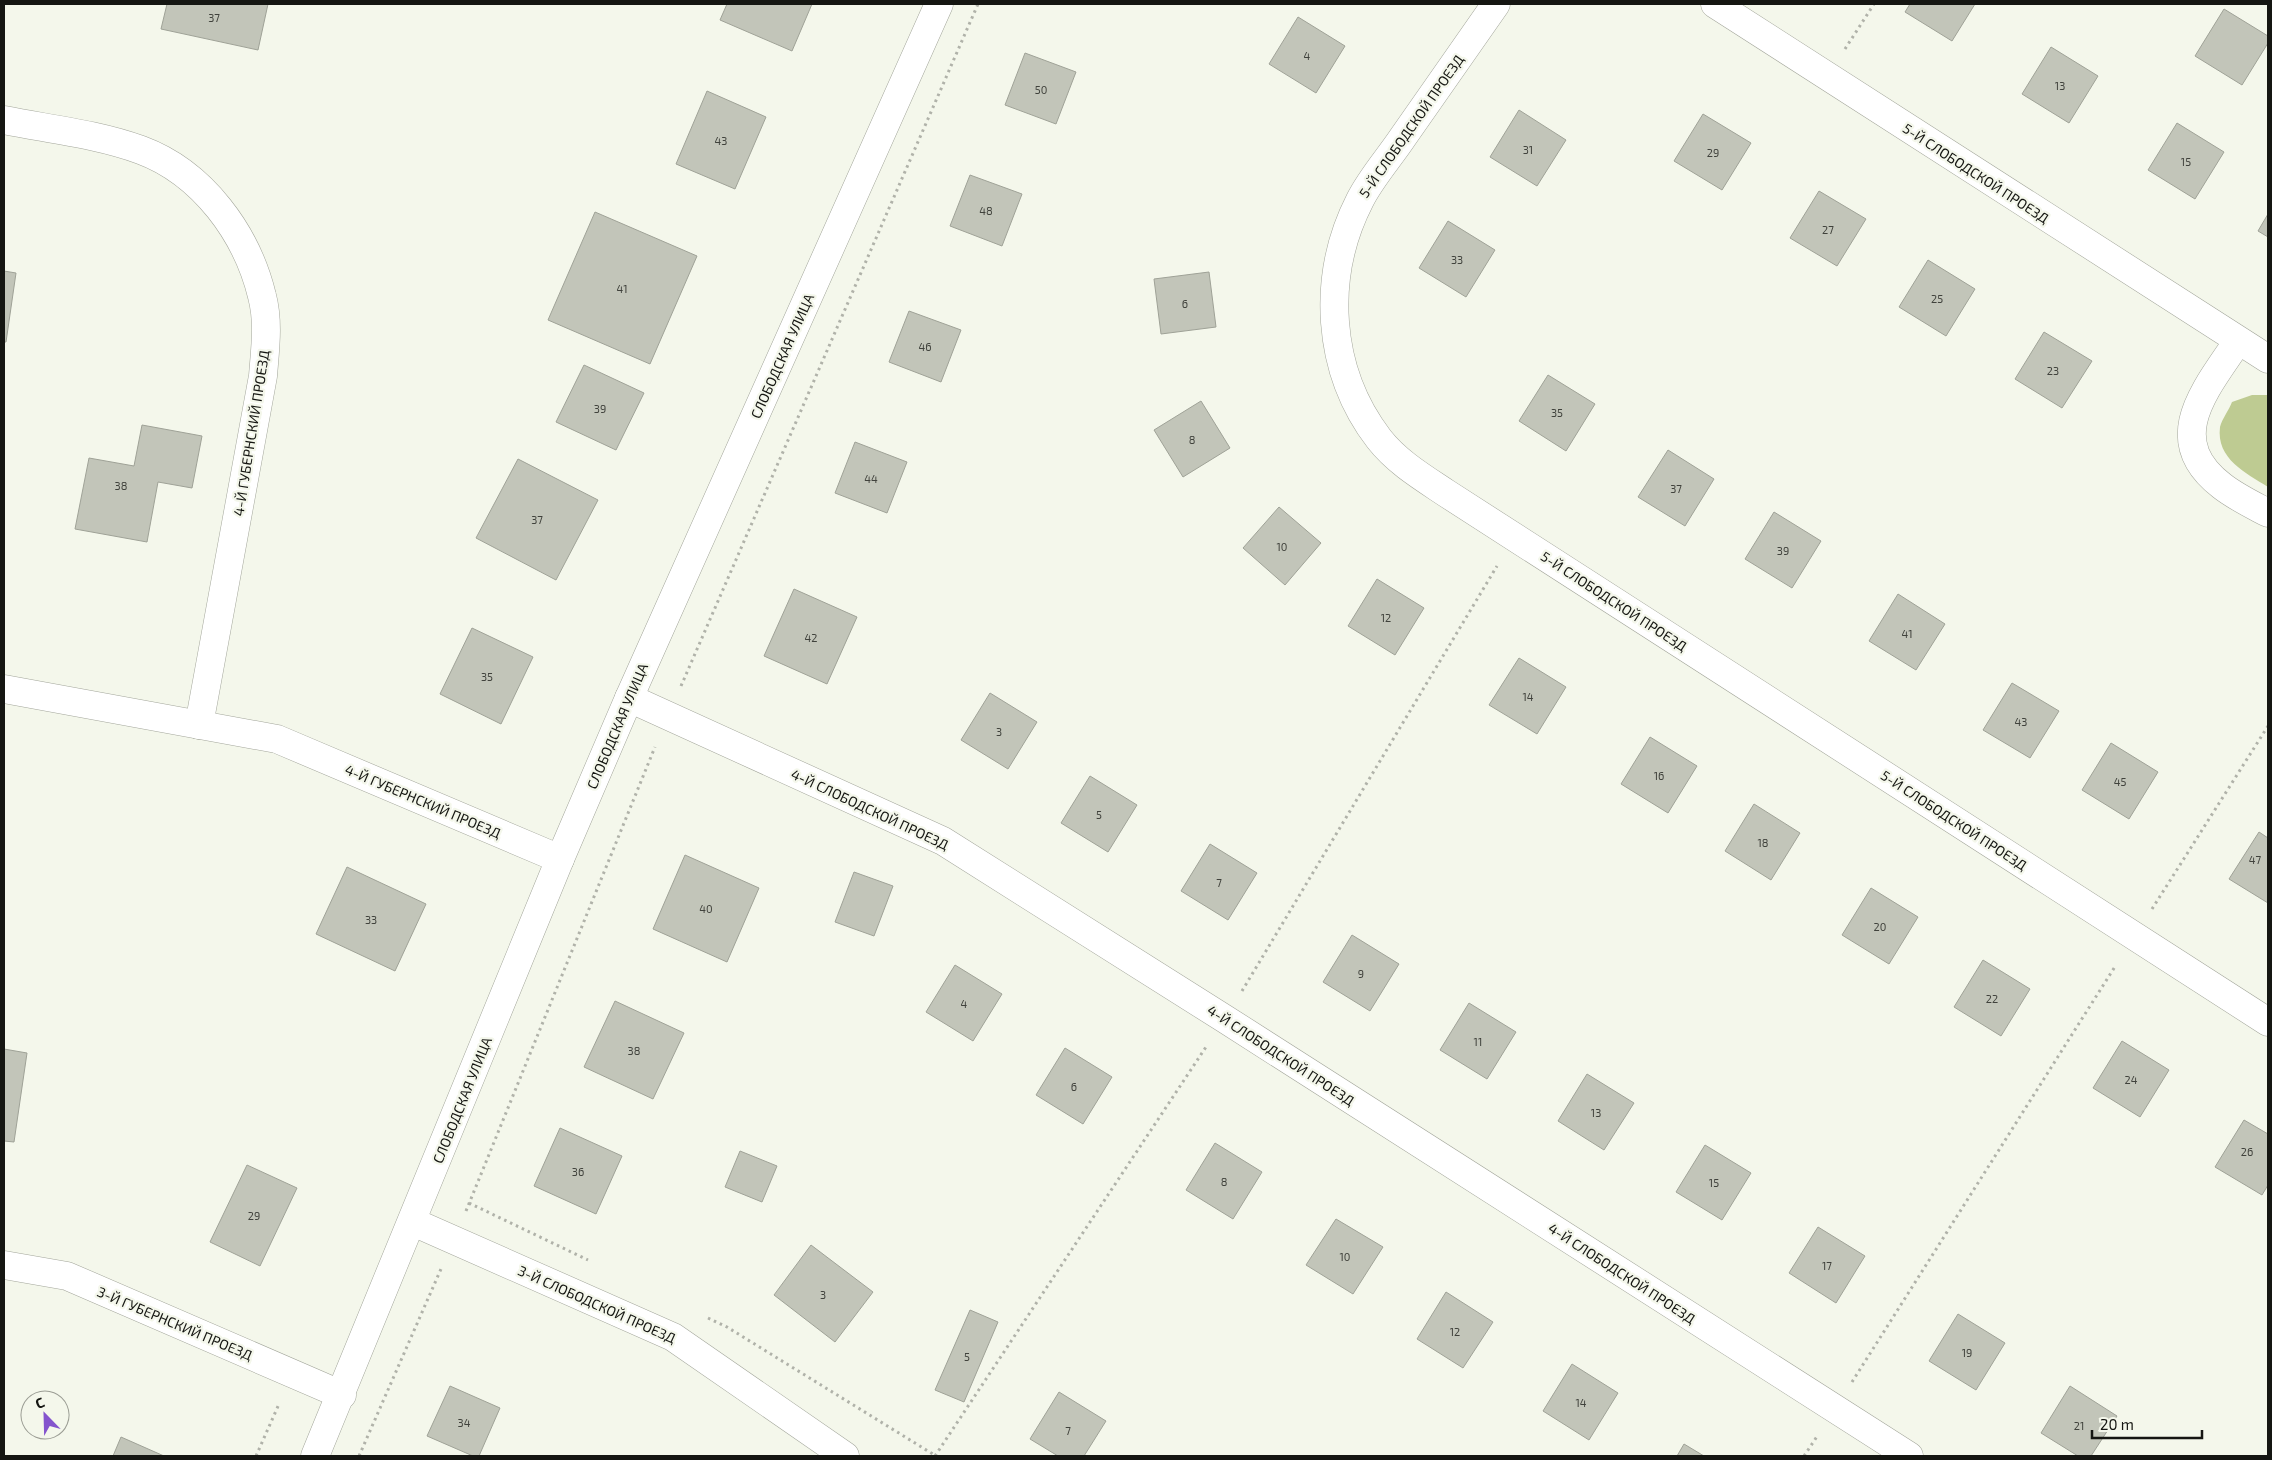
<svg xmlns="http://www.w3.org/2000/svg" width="2272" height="1460" font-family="'Exo 2',sans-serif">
  <rect width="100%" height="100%" fill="#f4f7eb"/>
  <path fill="#becb92" d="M2252 395H2268V487C2246 473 2216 459 2220 427 2222 419 2229 410 2232 402Z"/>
  <g fill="#c2c5b9" stroke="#9fa297">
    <polygon points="167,4 268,4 258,50 161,29"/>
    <polygon points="727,4 812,4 792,51 720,20"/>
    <polygon points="1910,4 1975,4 1952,41 1905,12"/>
    <polygon points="2224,9 2268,36 2268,43 2242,85 2195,56"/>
    <polygon points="1298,17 1345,46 1316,93 1269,64"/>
    <polygon points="2051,47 2098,76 2069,123 2022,94"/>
    <polygon points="1025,53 1076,72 1056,124 1005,105"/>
    <polygon points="707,91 766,117 735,189 676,164"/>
    <polygon points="1519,110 1566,140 1537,186 1490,157"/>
    <polygon points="1703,114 1751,143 1722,190 1674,161"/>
    <polygon points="2177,123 2224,152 2195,199 2148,170"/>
    <polygon points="970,175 1022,194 1002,246 950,226"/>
    <polygon points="1819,191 1866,219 1837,266 1790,238"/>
    <polygon points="595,212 697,256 650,364 548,320"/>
    <polygon points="2268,214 2268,237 2258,231"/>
    <polygon points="1448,221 1495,250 1466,297 1419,268"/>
    <polygon points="1928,260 1975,289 1946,336 1899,307"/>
    <polygon points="4,271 16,273 6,342 4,342"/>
    <polygon points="1209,272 1216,327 1161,334 1154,279"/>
    <polygon points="909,311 961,330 941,382 889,362"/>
    <polygon points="2044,332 2092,361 2062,408 2015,379"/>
    <polygon points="584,365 644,393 616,450 556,422"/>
    <polygon points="1548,375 1595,404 1566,451 1519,421"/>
    <polygon points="1201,401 1230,448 1183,477 1154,430"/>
    <polygon points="142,425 202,436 192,488 158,482 147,542 75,529 89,458 134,466"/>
    <polygon points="855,442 907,462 887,513 835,493"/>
    <polygon points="1668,450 1714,479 1685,526 1638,497"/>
    <polygon points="518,459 598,500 556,580 476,538"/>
    <polygon points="1279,507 1321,543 1285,585 1243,548"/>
    <polygon points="1774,512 1821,541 1792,588 1745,559"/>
    <polygon points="1377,579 1424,608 1395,655 1348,626"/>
    <polygon points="794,589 857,617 827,684 764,656"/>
    <polygon points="1898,594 1945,624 1916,670 1869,641"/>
    <polygon points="472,628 533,657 501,724 440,694"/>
    <polygon points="1519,658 1566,687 1537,734 1489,705"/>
    <polygon points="2012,683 2059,711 2030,758 1983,730"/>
    <polygon points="990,693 1037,722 1008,769 961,740"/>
    <polygon points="1650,737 1697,766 1668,813 1621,784"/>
    <polygon points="2111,743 2158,772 2129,819 2082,790"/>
    <polygon points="1090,776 1137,805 1108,852 1061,823"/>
    <polygon points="1754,804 1800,833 1771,880 1725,851"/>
    <polygon points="2259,832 2268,838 2268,903 2229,879"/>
    <polygon points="1210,844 1257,873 1228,920 1181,891"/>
    <polygon points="685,855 759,888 727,962 653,929"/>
    <polygon points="347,867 426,904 395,971 316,934"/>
    <polygon points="854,872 893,886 874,936 835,922"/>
    <polygon points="1871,888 1918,917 1889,964 1842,935"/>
    <polygon points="1352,935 1399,964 1370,1011 1323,982"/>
    <polygon points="1983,960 2030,989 2001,1036 1954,1007"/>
    <polygon points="955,965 1002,994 973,1041 926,1012"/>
    <polygon points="615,1001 684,1033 653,1099 584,1067"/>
    <polygon points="1469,1003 1516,1032 1487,1079 1440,1050"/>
    <polygon points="2122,1041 2169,1070 2140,1117 2093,1088"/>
    <polygon points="1065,1048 1112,1077 1083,1124 1036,1095"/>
    <polygon points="4,1049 27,1053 14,1142 4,1141"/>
    <polygon points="1587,1074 1634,1103 1604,1150 1558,1121"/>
    <polygon points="2244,1120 2268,1134 2268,1185 2262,1195 2215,1167"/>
    <polygon points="560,1128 622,1156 596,1214 534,1186"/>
    <polygon points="1215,1143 1262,1172 1233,1219 1186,1190"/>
    <polygon points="1705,1145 1751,1173 1722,1220 1676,1192"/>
    <polygon points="740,1151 777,1166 762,1202 725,1187"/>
    <polygon points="247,1165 297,1188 260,1266 210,1242"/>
    <polygon points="1336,1219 1383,1247 1353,1294 1306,1265"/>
    <polygon points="1818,1227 1865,1256 1836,1303 1789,1273"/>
    <polygon points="811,1245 873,1292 835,1342 774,1295"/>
    <polygon points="1446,1292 1493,1322 1463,1368 1417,1339"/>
    <polygon points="970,1310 998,1322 964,1402 935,1390"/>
    <polygon points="1958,1314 2005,1343 1976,1390 1929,1361"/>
    <polygon points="1572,1364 1618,1393 1589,1440 1543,1411"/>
    <polygon points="450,1386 500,1408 479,1456 473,1456 427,1436"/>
    <polygon points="2070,1386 2117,1416 2091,1456 2078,1456 2041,1433"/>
    <polygon points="1059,1392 1106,1421 1084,1456 1058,1456 1030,1439"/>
    <polygon points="121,1437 164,1456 113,1456"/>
    <polygon points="1684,1444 1704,1456 1677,1456"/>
  </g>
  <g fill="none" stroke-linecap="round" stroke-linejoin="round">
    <g stroke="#a3a69b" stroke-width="29">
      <g id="street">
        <path d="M1496 4C1465 48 1434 93 1403 137 1389 158 1371 178 1360 200 1321 276 1326 370 1379 439 1397 462 1422 477 1446 493L2268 1022"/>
        <polyline points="1715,4 2268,359"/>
        <path d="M4 120C49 129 97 134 141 150 203 173 247 234 262 296 269 322 265 350 263 376L199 725"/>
        <path d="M2238 341C2206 389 2161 439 2222 486 2236 497 2253 505 2268 513"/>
        <polyline points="4,689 277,739 560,859"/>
        <polyline points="629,698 943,841 1225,1019 1909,1456"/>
        <polyline points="413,1222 673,1337 845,1456"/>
        <polyline points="4,1265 67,1276 342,1395"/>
        <polyline points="315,1456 560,859 629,698 939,4"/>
      </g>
    </g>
    <g stroke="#b0b2a9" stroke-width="3" stroke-dasharray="2.5 4" stroke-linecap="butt">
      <polyline points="1845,49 1874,4"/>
      <polyline points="681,686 978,4"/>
      <polyline points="2152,909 2268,726"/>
      <polyline points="1242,991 1497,566"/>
      <polyline points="469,1203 588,1260"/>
      <polyline points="466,1211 655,747"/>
      <polyline points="708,1318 727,1327 936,1456"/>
      <polyline points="1852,1382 2116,965"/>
      <polyline points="256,1456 279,1404"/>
      <polyline points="359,1456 441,1269"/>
      <polyline points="935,1456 1206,1047"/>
      <polyline points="1804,1456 1818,1435"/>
    </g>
    <use href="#street" stroke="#fff" stroke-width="28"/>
  </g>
  <g text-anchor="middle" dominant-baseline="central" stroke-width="4.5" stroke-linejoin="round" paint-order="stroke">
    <g font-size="11" fill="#40423c">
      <text x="214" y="17">37</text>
      <text x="1307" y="55">4</text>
      <text x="2060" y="85">13</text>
      <text x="1041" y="89">50</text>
      <text x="721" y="140">43</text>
      <text x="1528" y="149">31</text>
      <text x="1713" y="152">29</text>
      <text x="2186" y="161">15</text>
      <text x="986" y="210">48</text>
      <text x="1828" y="229">27</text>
      <text x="1457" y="259">33</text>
      <text x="622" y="288">41</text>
      <text x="1937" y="298">25</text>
      <text x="1185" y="303">6</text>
      <text x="925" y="346">46</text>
      <text x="2053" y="370">23</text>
      <text x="600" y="408">39</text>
      <text x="1557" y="412">35</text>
      <text x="1192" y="439">8</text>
      <text x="871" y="478">44</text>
      <text x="121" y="485">38</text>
      <text x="1676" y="488">37</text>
      <text x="537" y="519">37</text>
      <text x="1282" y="546">10</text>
      <text x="1783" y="550">39</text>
      <text x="1386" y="617">12</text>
      <text x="1907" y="633">41</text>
      <text x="811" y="637">42</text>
      <text x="487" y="676">35</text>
      <text x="1528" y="696">14</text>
      <text x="2021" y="721">43</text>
      <text x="999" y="731">3</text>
      <text x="1659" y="775">16</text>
      <text x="2120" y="781">45</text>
      <text x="1099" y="814">5</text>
      <text x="1763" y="842">18</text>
      <text x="2255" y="859">47</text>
      <text x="1219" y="882">7</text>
      <text x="706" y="908">40</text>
      <text x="371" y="919">33</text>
      <text x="1880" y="926">20</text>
      <text x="1361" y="973">9</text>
      <text x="1992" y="998">22</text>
      <text x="964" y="1003">4</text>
      <text x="1478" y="1041">11</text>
      <text x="634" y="1050">38</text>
      <text x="2131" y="1079">24</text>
      <text x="1074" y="1086">6</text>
      <text x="1596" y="1112">13</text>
      <text x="2247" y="1151">26</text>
      <text x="578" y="1171">36</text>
      <text x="1224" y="1181">8</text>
      <text x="1714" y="1182">15</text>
      <text x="254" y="1215">29</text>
      <text x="1345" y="1256">10</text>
      <text x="1827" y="1265">17</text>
      <text x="823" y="1294">3</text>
      <text x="1455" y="1331">12</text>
      <text x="1967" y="1352">19</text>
      <text x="967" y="1356">5</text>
      <text x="1581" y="1402">14</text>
      <text x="464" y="1422">34</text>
      <text x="2079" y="1425">21</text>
      <text x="1068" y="1430">7</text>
    </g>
    <g font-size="14" fill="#151612" stroke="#f4f7eb">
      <text transform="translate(1411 126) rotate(-55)">5-Й СЛОБОДСКОЙ ПРОЕЗД</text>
      <text transform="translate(1976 173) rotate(33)">5-Й СЛОБОДСКОЙ ПРОЕЗД</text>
      <text transform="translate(782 356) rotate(-66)">СЛОБОДСКАЯ УЛИЦА</text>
      <text transform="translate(251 433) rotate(-81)">4-Й ГУБЕРНСКИЙ ПРОЕЗД</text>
      <text transform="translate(1614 601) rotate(33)">5-Й СЛОБОДСКОЙ ПРОЕЗД</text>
      <text transform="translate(617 726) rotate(-67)">СЛОБОДСКАЯ УЛИЦА</text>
      <text transform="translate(423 801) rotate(23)">4-Й ГУБЕРНСКИЙ ПРОЕЗД</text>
      <text transform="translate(870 809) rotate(25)">4-Й СЛОБОДСКОЙ ПРОЕЗД</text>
      <text transform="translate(1954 820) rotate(33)">5-Й СЛОБОДСКОЙ ПРОЕЗД</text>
      <text transform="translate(1281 1055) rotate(33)">4-Й СЛОБОДСКОЙ ПРОЕЗД</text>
      <text transform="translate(462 1100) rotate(-68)">СЛОБОДСКАЯ УЛИЦА</text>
      <text transform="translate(1622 1273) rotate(33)">4-Й СЛОБОДСКОЙ ПРОЕЗД</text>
      <text transform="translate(597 1304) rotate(24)">3-Й СЛОБОДСКОЙ ПРОЕЗД</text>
      <text transform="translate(175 1323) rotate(23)">3-Й ГУБЕРНСКИЙ ПРОЕЗД</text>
    </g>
  </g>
  <rect width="2272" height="1460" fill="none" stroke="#151612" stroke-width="10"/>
  <g transform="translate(45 1415) rotate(337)"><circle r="24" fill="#f4f7eb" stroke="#9b9d94"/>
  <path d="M0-4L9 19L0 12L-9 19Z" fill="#8454cd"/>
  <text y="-8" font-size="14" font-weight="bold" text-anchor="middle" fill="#151612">С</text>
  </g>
  <path d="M2092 1430v8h110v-8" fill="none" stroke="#151612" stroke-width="2.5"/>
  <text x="2100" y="1430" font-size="15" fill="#151612" stroke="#f4f7eb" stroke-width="4" paint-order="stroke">20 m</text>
</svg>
